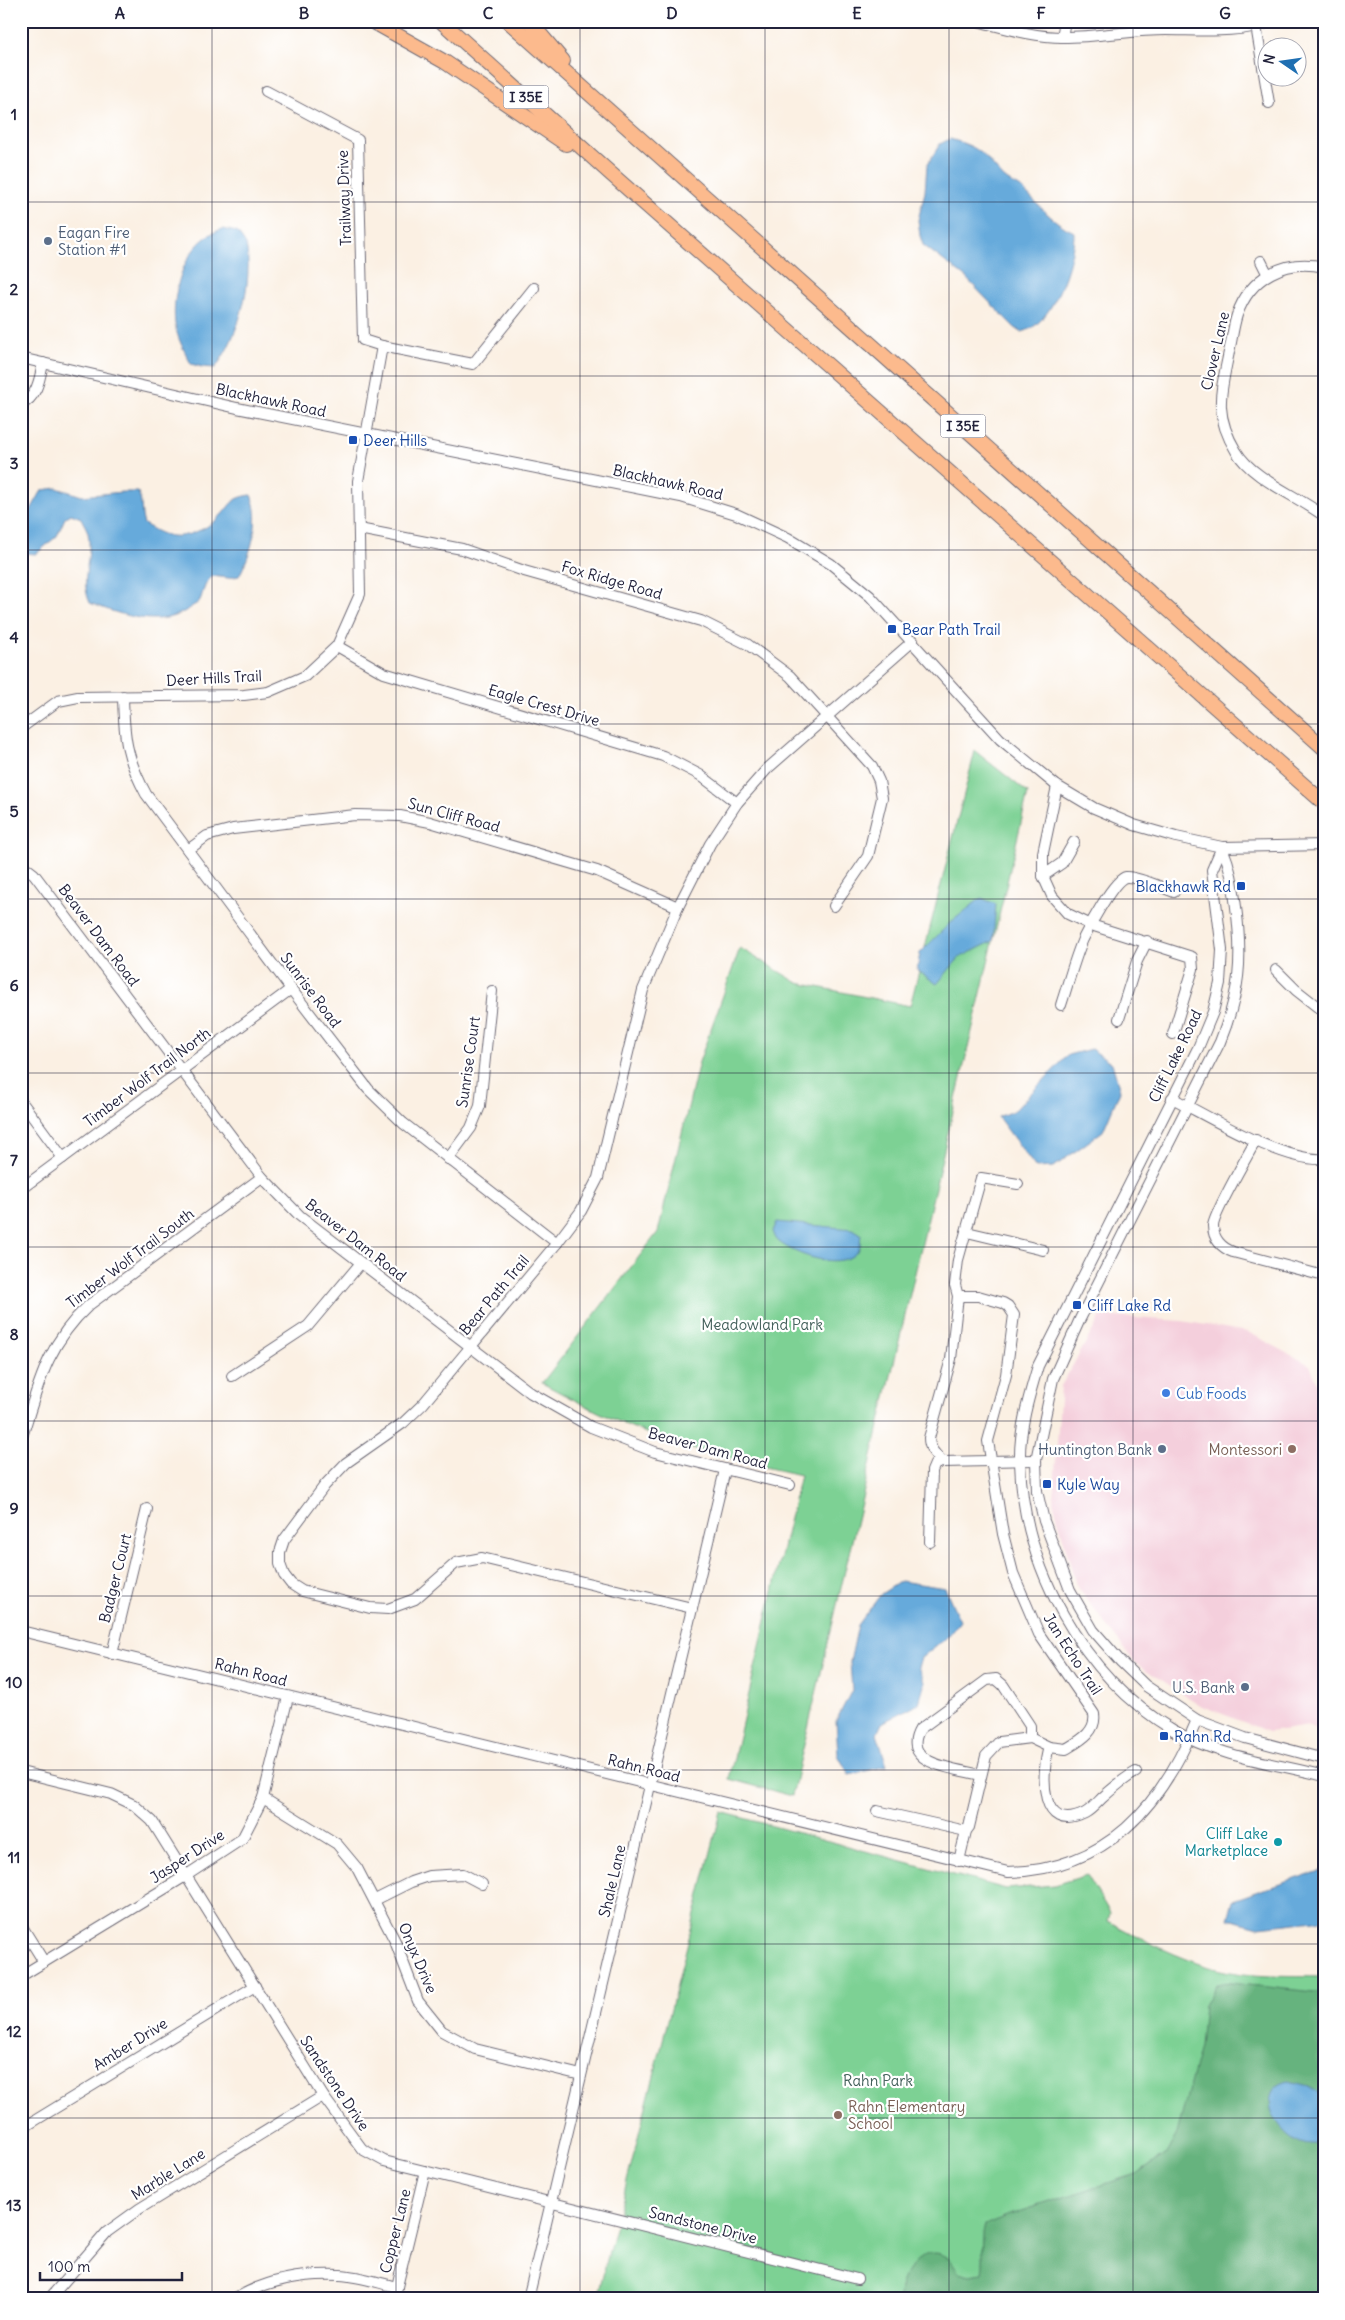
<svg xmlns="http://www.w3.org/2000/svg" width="1345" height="2320" font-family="Delius,sans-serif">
  <rect width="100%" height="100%" fill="#fff"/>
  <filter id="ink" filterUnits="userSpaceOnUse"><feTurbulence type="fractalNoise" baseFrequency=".02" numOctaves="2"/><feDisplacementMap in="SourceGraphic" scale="10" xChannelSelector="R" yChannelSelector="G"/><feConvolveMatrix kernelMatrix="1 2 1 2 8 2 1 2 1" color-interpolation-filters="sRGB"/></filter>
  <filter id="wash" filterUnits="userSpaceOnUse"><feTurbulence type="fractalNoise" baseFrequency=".0096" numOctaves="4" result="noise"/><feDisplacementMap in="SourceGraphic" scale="20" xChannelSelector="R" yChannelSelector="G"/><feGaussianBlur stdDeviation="1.12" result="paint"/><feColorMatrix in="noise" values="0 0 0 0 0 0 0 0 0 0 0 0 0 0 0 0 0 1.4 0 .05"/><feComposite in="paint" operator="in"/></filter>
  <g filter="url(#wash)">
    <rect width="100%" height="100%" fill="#fbf0e3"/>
    <polygon fill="#f4cfdc" points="1101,1316 1182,1321 1248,1332 1310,1365 1324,1403 1324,1734 1309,1726 1269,1732 1202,1706 1135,1663 1076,1585 1053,1501 1061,1386"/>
    <g fill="#7dd194" stroke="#507a68">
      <path d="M975 751 1028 793 792 1796 729 1779 800 1475C753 1464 705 1455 660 1438 619 1424 580 1403 542 1383L658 1232 699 1062 740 948 798 983 910 1006Z"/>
      <path d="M721 1812 1006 1889 1055 1885 1087 1875 1110 1913 1108 1921C1143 1940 1178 1958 1216 1969 1250 1978 1289 1976 1324 1977V2299H597Z"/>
    </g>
    <path fill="#66b37e" stroke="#446a5c" d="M1222 1982 1314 1992 1324 1991V2096L1305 2085 1316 2145H1324V2299H899C897 2278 923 2241 947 2257 952 2260 955 2267 959 2272L970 2275 982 2273C985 2257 980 2242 985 2225L1018 2212 1136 2174 1166 2154 1177 2134 1200 2046 1204 2005 1216 1985Z"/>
    <g fill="#66aadb" stroke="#44668b">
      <path d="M950 139C985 149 981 154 1004 178 1009 183 1016 184 1021 188 1038 204 1052 222 1074 232 1075 259 1052 328 1021 332L1014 327 965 277 923 245 920 236 918 220 925 192 927 165 940 144Z"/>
      <path d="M223 229 237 232C240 236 244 241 246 245 254 282 238 339 215 368L202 367 191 364C185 352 177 338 175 324 171 290 186 239 223 229Z"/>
      <path d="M57 488 82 496 122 492H138C143 503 140 513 144 524 153 529 162 535 172 536 185 538 206 529 215 521 231 508 228 498 251 495 262 519 251 554 239 576L228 578 212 576C209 580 205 584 204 589 202 592 202 597 200 600 199 603 194 605 191 607 163 630 120 615 90 603 79 579 93 558 88 533 87 528 83 523 81 518L71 514 65 518 57 536 36 554 24 553C15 531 32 509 42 490Z"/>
      <polygon points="981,898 996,904 993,941 959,958 937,984 917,970 920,953 950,923"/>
      <polygon points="1091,1049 1112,1063 1120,1091 1103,1131 1054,1167 1036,1168 998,1117 1015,1110 1068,1055"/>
      <path d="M777 1222 853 1229 861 1234C860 1238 861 1245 859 1249 845 1273 794 1255 778 1241 775 1238 774 1234 773 1231Z"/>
      <polygon points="901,1581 945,1588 960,1621 949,1635 921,1658 918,1667 925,1682 919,1703 882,1723 877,1734 887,1766 849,1775 838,1755 836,1721 852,1690 850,1662 858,1625 881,1594"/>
      <polygon points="1324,1869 1324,1920 1259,1927 1228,1919 1233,1900"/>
      <path d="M1289 2081 1305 2085 1324 2096V2145C1316 2145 1308 2146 1301 2143 1274 2133 1254 2088 1289 2081Z"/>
    </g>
  </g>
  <g filter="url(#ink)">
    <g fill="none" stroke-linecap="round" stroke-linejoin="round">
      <g stroke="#6e6a76" stroke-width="12">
        <g id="minor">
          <path d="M977 21C1005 28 1034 37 1063 37 1098 37 1132 30 1166 30 1201 30 1240 34 1272 21"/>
          <polyline points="1256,26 1269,103"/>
          <polyline points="1062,37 1065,21"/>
          <polyline points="266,91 358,140 363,340 382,346"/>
          <polyline points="1261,261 1267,273"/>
          <path d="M1324 267C1285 258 1250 277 1237 315 1233 327 1232 340 1229 352 1221 392 1213 413 1236 451 1252 479 1298 496 1324 516"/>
          <polyline points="21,358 237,408 681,497 736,514 788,538 831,564 870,596 1000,739 1057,786 1094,808 1134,825 1176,837 1222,847 1324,845"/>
          <path d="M21 404C37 398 40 378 43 363"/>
          <polyline points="359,529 462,549 524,571 701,621 747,644 790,676 872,766 879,781 882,798 868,856 834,906"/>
          <polyline points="337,646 384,673 663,756 700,775 737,803"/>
          <path d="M123 696C124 738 126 757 146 794L291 989 368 1089 403 1123 557 1243"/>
          <polyline points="21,728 58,701 78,697 244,695 268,692 305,676 337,646 360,594 358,481 382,346 473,364 534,288"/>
          <polyline points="1057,786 1043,853 1043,876 1052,896 1068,914 1091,925 1192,957 1193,969 1173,1034"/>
          <path d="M1222 847 1212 870 1222 950 1220 983 1213 1012 1198 1048 1038 1366C1029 1396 1019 1429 1020 1462 1023 1567 1082 1676 1173 1730 1218 1757 1274 1763 1324 1776"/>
          <path d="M1222 847C1231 868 1233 884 1236 907 1243 960 1240 992 1220 1042L1080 1319 1053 1379 1036 1460 1037 1491 1044 1521 1070 1590 1093 1630 1121 1662 1146 1686 1197 1720 1245 1738 1324 1759"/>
          <polyline points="188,850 207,836 233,829 355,815 400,816 430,822 597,871 678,907"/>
          <polyline points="21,864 34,874 262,1177 300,1216 531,1393 591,1427 655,1452 790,1485"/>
          <polyline points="1043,876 1062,863 1074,842"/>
          <polyline points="1276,970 1296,990 1324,1012"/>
          <path d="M1061 1005C1068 984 1074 960 1083 939 1089 927 1114 879 1126 877 1137 876 1163 888 1174 892"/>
          <polyline points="1119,1019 1137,961 1147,941"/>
          <path d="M1172 1098C1210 1117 1282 1162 1324 1159"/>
          <polyline points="21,1101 63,1158"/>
          <path d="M1256 1140C1248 1155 1214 1213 1213 1226 1213 1239 1222 1248 1233 1252L1324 1276"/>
          <polyline points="448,1159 471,1128 480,1106 492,991"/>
          <path d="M1018 1184 981 1178 958 1260 955 1285 958 1296 951 1359 929 1438C929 1449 935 1454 943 1462L1036 1460"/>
          <polyline points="21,1189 291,989"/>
          <polyline points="967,1232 1043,1250"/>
          <path d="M958 1296H978L1003 1303 1008 1306 1014 1315 1006 1375 988 1441 1003 1534 1013 1573 1039 1634 1094 1714C1097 1732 1079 1741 1066 1749L1049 1747 1030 1738 999 1742 986 1756 969 1827 966 1831 959 1861"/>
          <polyline points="232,1376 308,1326 360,1264"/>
          <path d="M21 1440C38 1386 46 1345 89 1305L262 1177"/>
          <polyline points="930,1542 932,1471 935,1464 943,1462"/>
          <polyline points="692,1608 482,1558 456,1563 415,1599 388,1609 370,1608 302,1591 291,1584 284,1575 280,1564 280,1552 284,1540 325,1485 346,1463 403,1423 423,1404 557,1243 581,1211 598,1178 643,990 678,907 710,844 737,803 767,769 913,641"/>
          <path d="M21 1631 1008 1872C1107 1870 1161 1807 1197 1720"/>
          <polyline points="112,1654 147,1509"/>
          <path d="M1049 1747C1041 1773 1039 1836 1085 1813 1091 1810 1097 1803 1102 1798 1113 1788 1123 1779 1136 1772"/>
          <polyline points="21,1772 111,1794 134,1805 152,1821 323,2096 362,2149 384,2161 857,2279"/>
          <path d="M981 1775C958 1769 899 1765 920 1729L987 1680 996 1679 1003 1685 1030 1726V1738"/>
          <polyline points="263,1798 337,1844 357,1868 395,1941 418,2001 442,2031 475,2049 581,2075"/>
          <polyline points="877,1811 966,1831"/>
          <polyline points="375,1900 411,1882 429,1876 463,1874 482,1884"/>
          <polyline points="21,1925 44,1962"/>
          <polyline points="21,1976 187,1875 242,1839 263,1798 288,1697"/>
          <polyline points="21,2129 255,1986"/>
          <polyline points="49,2299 107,2232 139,2209 323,2096"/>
          <path d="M235 2299C266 2280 304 2273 340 2275 359 2276 379 2283 397 2287"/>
          <polyline points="394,2299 425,2171"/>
          <polyline points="528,2299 725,1470"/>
        </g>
      </g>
      <g stroke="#6e6a76" stroke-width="16">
        <g id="highway">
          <polyline points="372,21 445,62 566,144"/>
          <polyline points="441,21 610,173 1324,803"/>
          <polyline points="508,21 1324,748"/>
          <polyline points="529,21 563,61"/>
        </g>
      </g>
      <use href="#minor" stroke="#fff" stroke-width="10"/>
      <use href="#highway" stroke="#fcba8d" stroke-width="14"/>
    </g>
  </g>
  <path fill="none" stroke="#22223b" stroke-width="1" stroke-opacity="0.55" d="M212 21V2299M396 21V2299M580 21V2299M765 21V2299M949 21V2299M1133 21V2299M21 202H1324M21 376H1324M21 550H1324M21 724H1324M21 899H1324M21 1073H1324M21 1247H1324M21 1421H1324M21 1596H1324M21 1770H1324M21 1944H1324M21 2118H1324"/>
  <g fill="#5c6f8a" stroke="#fff" stroke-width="2">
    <circle cx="48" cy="241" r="5"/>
    <circle cx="1162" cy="1449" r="5"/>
    <circle cx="1245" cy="1687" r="5"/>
  </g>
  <g fill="#1a4fb4" stroke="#fff" stroke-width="2">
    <rect x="348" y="435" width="10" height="10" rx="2.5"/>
    <rect x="887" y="624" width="10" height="10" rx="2.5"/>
    <rect x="1236" y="881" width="10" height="10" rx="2.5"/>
    <rect x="1072" y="1300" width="10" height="10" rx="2.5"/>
    <rect x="1042" y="1479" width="10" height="10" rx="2.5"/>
    <rect x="1159" y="1731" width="10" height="10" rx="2.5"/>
  </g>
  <circle fill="#3f7fe0" stroke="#fff" stroke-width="2" cx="1166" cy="1393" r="5"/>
  <g fill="#8d6e63" stroke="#fff" stroke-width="2">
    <circle cx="1292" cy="1449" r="5"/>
    <circle cx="838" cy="2115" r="5"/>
  </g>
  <circle fill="#0f9aa8" stroke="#fff" stroke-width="2" cx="1278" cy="1842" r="5"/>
  <g text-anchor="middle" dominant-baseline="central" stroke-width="4.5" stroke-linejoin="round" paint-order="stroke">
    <g fill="#fff" stroke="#646476" stroke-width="1">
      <rect x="503.5" y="85.5" width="45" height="23" rx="4"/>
      <rect x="940.5" y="414.5" width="45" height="23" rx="4"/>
    </g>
    <g font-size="14" font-weight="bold" fill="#22223b">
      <text x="526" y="97">I 35E</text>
      <text x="963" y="426">I 35E</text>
    </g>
    <g font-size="15" fill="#22223b" stroke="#fff">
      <text transform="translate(344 198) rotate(-92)">Trailway Drive</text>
      <text transform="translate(1215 351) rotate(-77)">Clover Lane</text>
      <text transform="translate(271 400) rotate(12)">Blackhawk Road</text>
      <text transform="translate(668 482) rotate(13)">Blackhawk Road</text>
      <text transform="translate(612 580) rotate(16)">Fox Ridge Road</text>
      <text transform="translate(214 678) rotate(-3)">Deer Hills Trail</text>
      <text transform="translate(544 705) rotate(16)">Eagle Crest Drive</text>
      <text transform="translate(454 815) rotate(15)">Sun Cliff Road</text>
      <text transform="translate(99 935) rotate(53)">Beaver Dam Road</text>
      <text transform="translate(311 990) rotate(53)">Sunrise Road</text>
      <text transform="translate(1175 1056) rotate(-64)">Cliff Lake Road</text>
      <text transform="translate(468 1062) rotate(-82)">Sunrise Court</text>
      <text transform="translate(147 1077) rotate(-37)">Timber Wolf Trail North</text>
      <text transform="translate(356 1240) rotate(38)">Beaver Dam Road</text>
      <text transform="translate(130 1258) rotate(-37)">Timber Wolf Trail South</text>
      <text transform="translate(494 1295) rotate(-50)">Bear Path Trail</text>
      <text transform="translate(708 1448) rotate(15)">Beaver Dam Road</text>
      <text transform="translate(115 1578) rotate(-76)">Badger Court</text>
      <text transform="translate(1073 1654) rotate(57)">Jan Echo Trail</text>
      <text transform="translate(251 1672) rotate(14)">Rahn Road</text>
      <text transform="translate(644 1768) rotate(14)">Rahn Road</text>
      <text transform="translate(187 1856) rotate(-33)">Jasper Drive</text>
      <text transform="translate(612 1881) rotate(-77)">Shale Lane</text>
      <text transform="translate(418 1958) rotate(67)">Onyx Drive</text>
      <text transform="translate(130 2044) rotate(-32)">Amber Drive</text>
      <text transform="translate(335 2083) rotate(56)">Sandstone Drive</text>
      <text transform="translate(168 2174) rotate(-32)">Marble Lane</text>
      <text transform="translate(703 2225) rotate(14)">Sandstone Drive</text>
      <text transform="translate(395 2231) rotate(-76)">Copper Lane</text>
    </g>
    <g font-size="15" fill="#4e5e75" stroke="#fff" text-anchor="end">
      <text x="58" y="232" text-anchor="start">Eagan Fire<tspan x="58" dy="17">Station #1</tspan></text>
      <text x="1152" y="1449">Huntington Bank</text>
      <text x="1235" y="1687">U.S. Bank</text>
    </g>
    <g font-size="15" fill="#164399" stroke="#fff" text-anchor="start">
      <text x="363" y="440">Deer Hills</text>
      <text x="902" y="629">Bear Path Trail</text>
      <text x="1231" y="886" text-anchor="end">Blackhawk Rd</text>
      <text x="1087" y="1305">Cliff Lake Rd</text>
      <text x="1057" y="1484">Kyle Way</text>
      <text x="1174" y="1736">Rahn Rd</text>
    </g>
    <g font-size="15" fill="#425f5a" stroke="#fff">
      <text x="762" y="1324">Meadowland Park</text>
      <text x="878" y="2080">Rahn Park</text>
    </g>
    <g font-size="15" fill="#366cbe" stroke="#fff" text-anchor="start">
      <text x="1176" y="1393">Cub Foods</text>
    </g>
    <g font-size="15" fill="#785e54" stroke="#fff" text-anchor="end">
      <text x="1282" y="1449">Montessori</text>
      <text x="848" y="2106" text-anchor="start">Rahn Elementary<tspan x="848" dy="17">School</tspan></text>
    </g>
    <g font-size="15" fill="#0d838f" stroke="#fff" text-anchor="end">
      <text x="1268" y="1833">Cliff Lake<tspan x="1268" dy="17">Marketplace</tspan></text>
    </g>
  </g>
  <rect width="1345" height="2320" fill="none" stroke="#fff" stroke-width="55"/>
  <g transform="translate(1282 62) rotate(283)"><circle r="24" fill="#ffffff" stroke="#a7a7b1"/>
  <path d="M0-4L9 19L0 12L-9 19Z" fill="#1f6fb2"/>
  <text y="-8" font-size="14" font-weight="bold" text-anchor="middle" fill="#22223b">N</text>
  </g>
  <path d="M40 2272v8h142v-8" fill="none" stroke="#22223b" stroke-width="2.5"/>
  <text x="48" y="2272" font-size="15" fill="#22223b" stroke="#ffffff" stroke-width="4" paint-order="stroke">100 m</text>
  <rect x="28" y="28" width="1290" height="2264" fill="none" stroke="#22223b" stroke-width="2"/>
  <g font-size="16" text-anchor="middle" font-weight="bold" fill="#22223b">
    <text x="120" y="19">A</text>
    <text x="304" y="19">B</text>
    <text x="488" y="19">C</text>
    <text x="672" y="19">D</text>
    <text x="857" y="19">E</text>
    <text x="1041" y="19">F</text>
    <text x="1225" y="19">G</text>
    <text x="14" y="120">1</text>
    <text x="14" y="295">2</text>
    <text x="14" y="469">3</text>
    <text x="14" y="643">4</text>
    <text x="14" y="817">5</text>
    <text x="14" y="991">6</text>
    <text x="14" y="1166">7</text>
    <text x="14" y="1340">8</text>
    <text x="14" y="1514">9</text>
    <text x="14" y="1688">10</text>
    <text x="14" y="1863">11</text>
    <text x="14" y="2037">12</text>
    <text x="14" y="2211">13</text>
  </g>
</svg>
